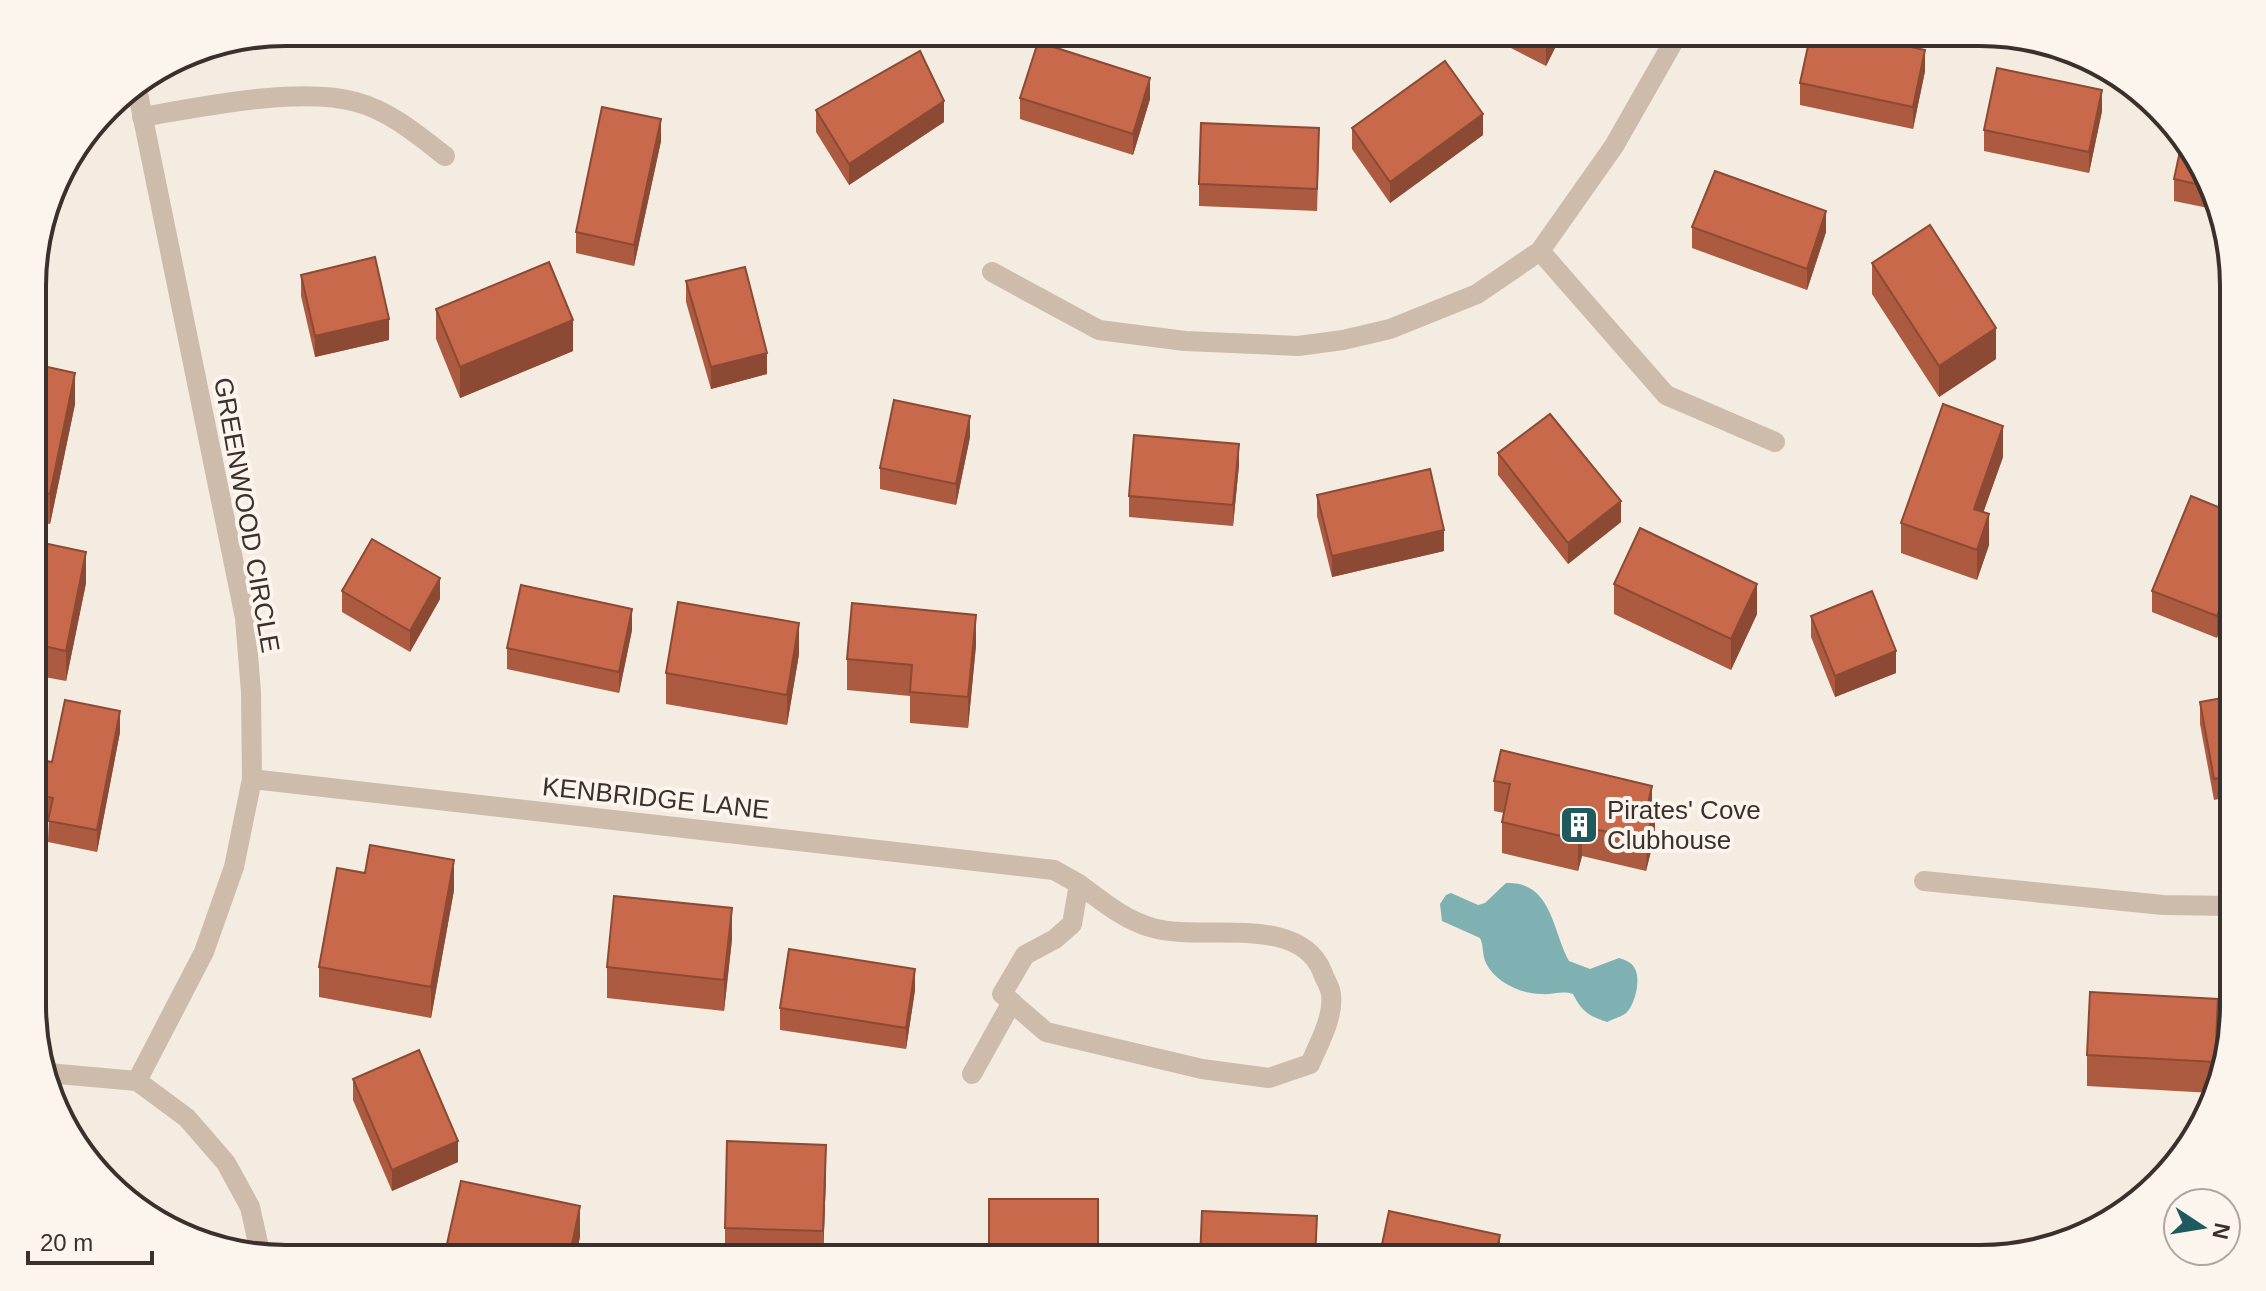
<svg xmlns="http://www.w3.org/2000/svg" width="2266" height="1291" font-family="Helvetica,sans-serif">
  <rect width="100%" height="100%" fill="#f4ebe1"/>
  <path fill="#7fb0b2" d="M1506 883C1552 881 1552 930 1569 961L1590 969 1619 958C1625 960 1632 962 1635 969 1641 980 1635 1005 1626 1013 1621 1017 1613 1019 1607 1022 1589 1016 1582 1012 1573 994 1562 990 1553 995 1541 994 1521 994 1495 982 1486 963 1482 955 1484 946 1480 938L1442 921 1440 904 1446 895 1451 893 1478 905 1485 903Z"/>
  <g fill="none" stroke-linecap="round" stroke-linejoin="round">
    <g stroke="#cdbbac" stroke-width="20">
      <path d="M1054 870 1079 884 1072 924 1055 939 1025 955 1002 994 1046 1032 1202 1069 1269 1078 1310 1064C1319 1043 1334 1017 1331 994 1330 986 1324 978 1322 971 1298 913 1201 942 1153 928 1124 920 1102 901 1079 884"/>
      <polyline points="972,1074 1012,1002"/>
    </g>
    <g stroke="#cdbbac" stroke-width="20">
      <polyline points="136,84 245,618 251,692 252,779 234,867 204,952 137,1081"/>
      <path d="M142 117C200 107 300 86 356 102 390 111 418 135 445 156"/>
      <polyline points="1540,251 1666,395 1775,442"/>
      <polyline points="992,272 1099,330 1185,341 1298,346 1343,340 1390,329 1477,294 1540,251 1614,146 1679,32"/>
      <polyline points="252,779 1054,870"/>
      <polyline points="1924,881 2163,905 2233,906"/>
      <polyline points="47,1073 137,1081 187,1118 226,1163 250,1207 260,1252"/>
    </g>
  </g>
  <g fill="#ac5a40">
    <polygon points="576,32 593,32 584,40"/>
    <polygon points="1484,32 1563,32 1546,66 1484,34"/>
    <polygon points="1925,71 1913,129 1800,105 1800,83"/>
    <polygon points="1020,98 1150,99 1133,155 1020,119"/>
    <polygon points="816,110 944,122 849,185 816,132"/>
    <polygon points="2102,111 2089,173 1984,151 1984,130"/>
    <polygon points="1352,128 1483,135 1390,203 1352,149"/>
    <polygon points="661,141 634,266 576,253 576,232"/>
    <polygon points="2191,145 2213,209 2174,201 2174,179"/>
    <polygon points="1319,149 1317,211 1199,206 1199,184"/>
    <polygon points="1692,227 1826,232 1807,290 1692,248"/>
    <polygon points="1872,263 1996,359 1939,397 1872,294"/>
    <polygon points="301,275 389,340 315,357 301,296"/>
    <polygon points="686,281 767,374 711,389 686,302"/>
    <polygon points="436,309 573,351 460,398 436,339"/>
    <polygon points="34,364 75,404 50,524 34,521"/>
    <polygon points="970,437 956,505 880,489 880,468"/>
    <polygon points="1498,453 1621,522 1568,564 1498,475"/>
    <polygon points="2003,457 1983,512 1989,545 1977,580 1901,553 1901,523"/>
    <polygon points="1239,465 1233,526 1129,517 1129,496"/>
    <polygon points="1317,495 1444,551 1332,577 1317,516"/>
    <polygon points="2233,513 2217,638 2152,612 2152,591"/>
    <polygon points="34,541 86,583 66,681 34,675"/>
    <polygon points="1614,584 1757,614 1731,670 1614,614"/>
    <polygon points="342,591 440,599 410,652 342,612"/>
    <polygon points="1811,616 1896,673 1835,697 1811,637"/>
    <polygon points="632,630 619,693 507,669 507,648"/>
    <polygon points="976,645 968,728 910,723 910,696 847,690 847,659"/>
    <polygon points="799,654 787,725 666,704 666,673"/>
    <polygon points="2233,696 2233,796 2214,800 2200,724 2200,702"/>
    <polygon points="120,732 97,852 48,842 49,818 34,815 34,759 52,762"/>
    <polygon points="1494,781 1652,804 1655,835 1646,871 1582,856 1578,871 1502,853 1502,822 1504,813 1494,811"/>
    <polygon points="454,890 431,1018 319,997 319,967"/>
    <polygon points="732,939 724,1011 607,998 607,967"/>
    <polygon points="915,990 906,1049 780,1030 780,1008"/>
    <polygon points="2218,1030 2215,1081 2212,1093 2087,1086 2087,1055"/>
    <polygon points="353,1079 458,1162 392,1191 353,1100"/>
    <polygon points="826,1175 823,1259 725,1258 725,1228"/>
    <polygon points="580,1237 575,1259 447,1259 447,1244"/>
  </g>
  <g fill="#8c4a34">
    <polygon points="584,32 593,32 584,40"/>
    <polygon points="1548,32 1563,32 1546,66 1546,35"/>
    <polygon points="1925,50 1925,71 1913,129 1913,107"/>
    <polygon points="1150,78 1150,99 1133,155 1133,134"/>
    <polygon points="2102,90 2102,111 2089,173 2089,152"/>
    <polygon points="944,101 944,122 849,185 849,164"/>
    <polygon points="1483,114 1483,135 1390,203 1390,182"/>
    <polygon points="661,119 661,141 634,266 634,245"/>
    <polygon points="1826,211 1826,232 1807,290 1807,269"/>
    <polygon points="389,319 389,340 315,357 315,336"/>
    <polygon points="573,320 573,351 460,398 460,367"/>
    <polygon points="1996,328 1996,359 1939,397 1939,366"/>
    <polygon points="767,353 767,374 711,389 711,367"/>
    <polygon points="75,373 75,404 50,524 50,494"/>
    <polygon points="970,416 970,437 956,505 956,484"/>
    <polygon points="2003,426 2003,457 1974,539 1974,509"/>
    <polygon points="1239,444 1239,465 1233,526 1233,505"/>
    <polygon points="1621,501 1621,522 1568,564 1568,543"/>
    <polygon points="1989,514 1989,545 1977,580 1977,550"/>
    <polygon points="1444,530 1444,551 1332,577 1332,556"/>
    <polygon points="86,552 86,583 66,681 66,651"/>
    <polygon points="2233,574 2233,595 2217,638 2217,616"/>
    <polygon points="440,578 440,599 410,652 410,631"/>
    <polygon points="1757,584 1757,614 1731,670 1731,639"/>
    <polygon points="632,609 632,630 619,693 619,672"/>
    <polygon points="976,615 976,645 968,728 968,697"/>
    <polygon points="799,623 799,654 787,725 787,695"/>
    <polygon points="1896,651 1896,673 1835,697 1835,676"/>
    <polygon points="120,711 120,732 97,852 97,830"/>
    <polygon points="1652,786 1652,816 1655,805 1655,835 1646,871 1648,803"/>
    <polygon points="1582,826 1582,856 1578,871 1578,840"/>
    <polygon points="454,860 454,890 431,1018 431,987"/>
    <polygon points="732,908 732,939 724,1011 724,980"/>
    <polygon points="915,969 915,990 906,1049 906,1028"/>
    <polygon points="2218,999 2218,1030 2215,1084 2215,1062"/>
    <polygon points="458,1141 458,1162 392,1191 392,1170"/>
    <polygon points="826,1145 826,1175 823,1259 823,1231"/>
    <polygon points="580,1206 580,1237 575,1259 569,1259"/>
    <polygon points="1500,1235 1500,1259 1495,1259"/>
  </g>
  <g fill="#c8694b" stroke="#8c4a34" stroke-width="2">
    <polygon points="1811,32 1841,32 1925,50 1913,107 1800,83"/>
    <polygon points="1038,42 1150,78 1133,134 1020,98"/>
    <polygon points="920,51 944,101 849,164 816,110"/>
    <polygon points="1445,61 1483,114 1390,182 1352,128"/>
    <polygon points="1997,68 2102,90 2089,152 1984,130"/>
    <polygon points="602,107 661,119 634,245 576,232"/>
    <polygon points="1201,123 1319,128 1317,189 1199,184"/>
    <polygon points="2183,137 2191,145 2205,186 2174,179"/>
    <polygon points="1715,171 1826,211 1807,269 1692,227"/>
    <polygon points="1930,225 1996,328 1939,366 1872,263"/>
    <polygon points="375,257 389,319 315,336 301,275"/>
    <polygon points="549,262 573,320 460,367 436,309"/>
    <polygon points="745,267 767,353 711,367 686,281"/>
    <polygon points="34,364 75,373 50,494 34,491"/>
    <polygon points="894,400 970,416 956,484 880,468"/>
    <polygon points="1943,404 2003,426 1974,509 1989,514 1977,550 1901,523"/>
    <polygon points="1550,414 1621,501 1568,543 1498,453"/>
    <polygon points="1134,435 1239,444 1233,505 1129,496"/>
    <polygon points="1430,469 1444,530 1332,556 1317,495"/>
    <polygon points="2191,496 2233,513 2233,574 2217,616 2152,591"/>
    <polygon points="1640,528 1757,584 1731,639 1614,584"/>
    <polygon points="372,539 440,578 410,631 342,591"/>
    <polygon points="34,541 86,552 66,651 34,644"/>
    <polygon points="521,585 632,609 619,672 507,648"/>
    <polygon points="1872,591 1896,651 1835,676 1811,616"/>
    <polygon points="678,602 799,623 787,695 666,673"/>
    <polygon points="852,603 976,615 968,697 910,692 912,665 847,659"/>
    <polygon points="2233,696 2233,775 2214,779 2200,702"/>
    <polygon points="65,700 120,711 97,830 48,821 53,798 34,794 34,759 52,762"/>
    <polygon points="1501,750 1652,786 1648,803 1655,805 1646,841 1582,826 1578,840 1502,822 1510,784 1494,781"/>
    <polygon points="370,845 454,860 431,987 319,967 337,868 365,873"/>
    <polygon points="614,896 732,908 724,980 607,967"/>
    <polygon points="789,949 915,969 906,1028 780,1008"/>
    <polygon points="2090,992 2218,999 2215,1062 2087,1055"/>
    <polygon points="419,1050 458,1141 392,1170 353,1079"/>
    <polygon points="727,1141 826,1145 823,1231 725,1228"/>
    <polygon points="461,1181 580,1206 569,1259 517,1259 447,1244"/>
    <rect x="989" y="1199" width="109" height="60"/>
    <polygon points="1202,1211 1317,1216 1315,1259 1200,1259"/>
    <polygon points="1389,1211 1500,1235 1495,1259 1379,1259"/>
    <polygon points="1634,1255 1650,1259 1633,1259"/>
  </g>
  <defs>
    <g id="building-square" transform="scale(2)"><rect x="-9" y="-9" width="18" height="18" rx="4" fill="#1f5a5e" stroke="#fbf5ee"/><path d="M-4-6H4V6H1V3H-1V6H-4ZM-2.5-4.3h1.7v1.8h-1.7ZM.8-4.3h1.7v1.8H.8ZM-2.5-1h1.7V.8h-1.7ZM.8-1h1.7V.8H.8Z" fill="#fff"/></g>
  </defs>
  <g fill-rule="evenodd">
    <use href="#building-square" x="1579" y="825"/>
  </g>
  <g text-anchor="middle" dominant-baseline="central" stroke-width="8" stroke-linejoin="round" paint-order="stroke">
    <g font-size="26" fill="#3b302b" stroke="#fbf5ee">
      <text transform="translate(247 515) rotate(80)">GREENWOOD CIRCLE</text>
      <text transform="translate(656 798) rotate(6)">KENBRIDGE LANE</text>
    </g>
    <g font-size="26" fill="#3b302b" stroke="#fbf5ee" text-anchor="start">
      <text x="1607" y="810">Pirates' Cove<tspan x="1607" dy="30">Clubhouse</tspan></text>
    </g>
  </g>
  <path d="M0 0H2266V1291H0ZM286 46H1980A240 240 0 0 1 2220 286V1005A240 240 0 0 1 1980 1245H286A240 240 0 0 1 46 1005V286A240 240 0 0 1 286 46Z" fill="#fbf5ee" fill-rule="evenodd"/>
  <path fill="none" stroke="#3b302b" stroke-width="4" d="M286 46H1980A240 240 0 0 1 2220 286V1005A240 240 0 0 1 1980 1245H286A240 240 0 0 1 46 1005V286A240 240 0 0 1 286 46Z"/>
  <g transform="translate(2202 1227) rotate(102)"><circle r="38" fill="#fbf5ee" stroke="#aea6a0" stroke-width="2"/>
  <path d="M0-6L14 30L0 20L-14 30Z" fill="#1f5a5e"/>
  <text y="-12" font-size="22" font-weight="bold" text-anchor="middle" fill="#3b302b">N</text>
  </g>
  <path d="M28 1251v12h124v-12" fill="none" stroke="#3b302b" stroke-width="4"/>
  <text x="40" y="1251" font-size="24" fill="#3b302b" stroke="#fbf5ee" stroke-width="6" paint-order="stroke">20 m</text>
</svg>
